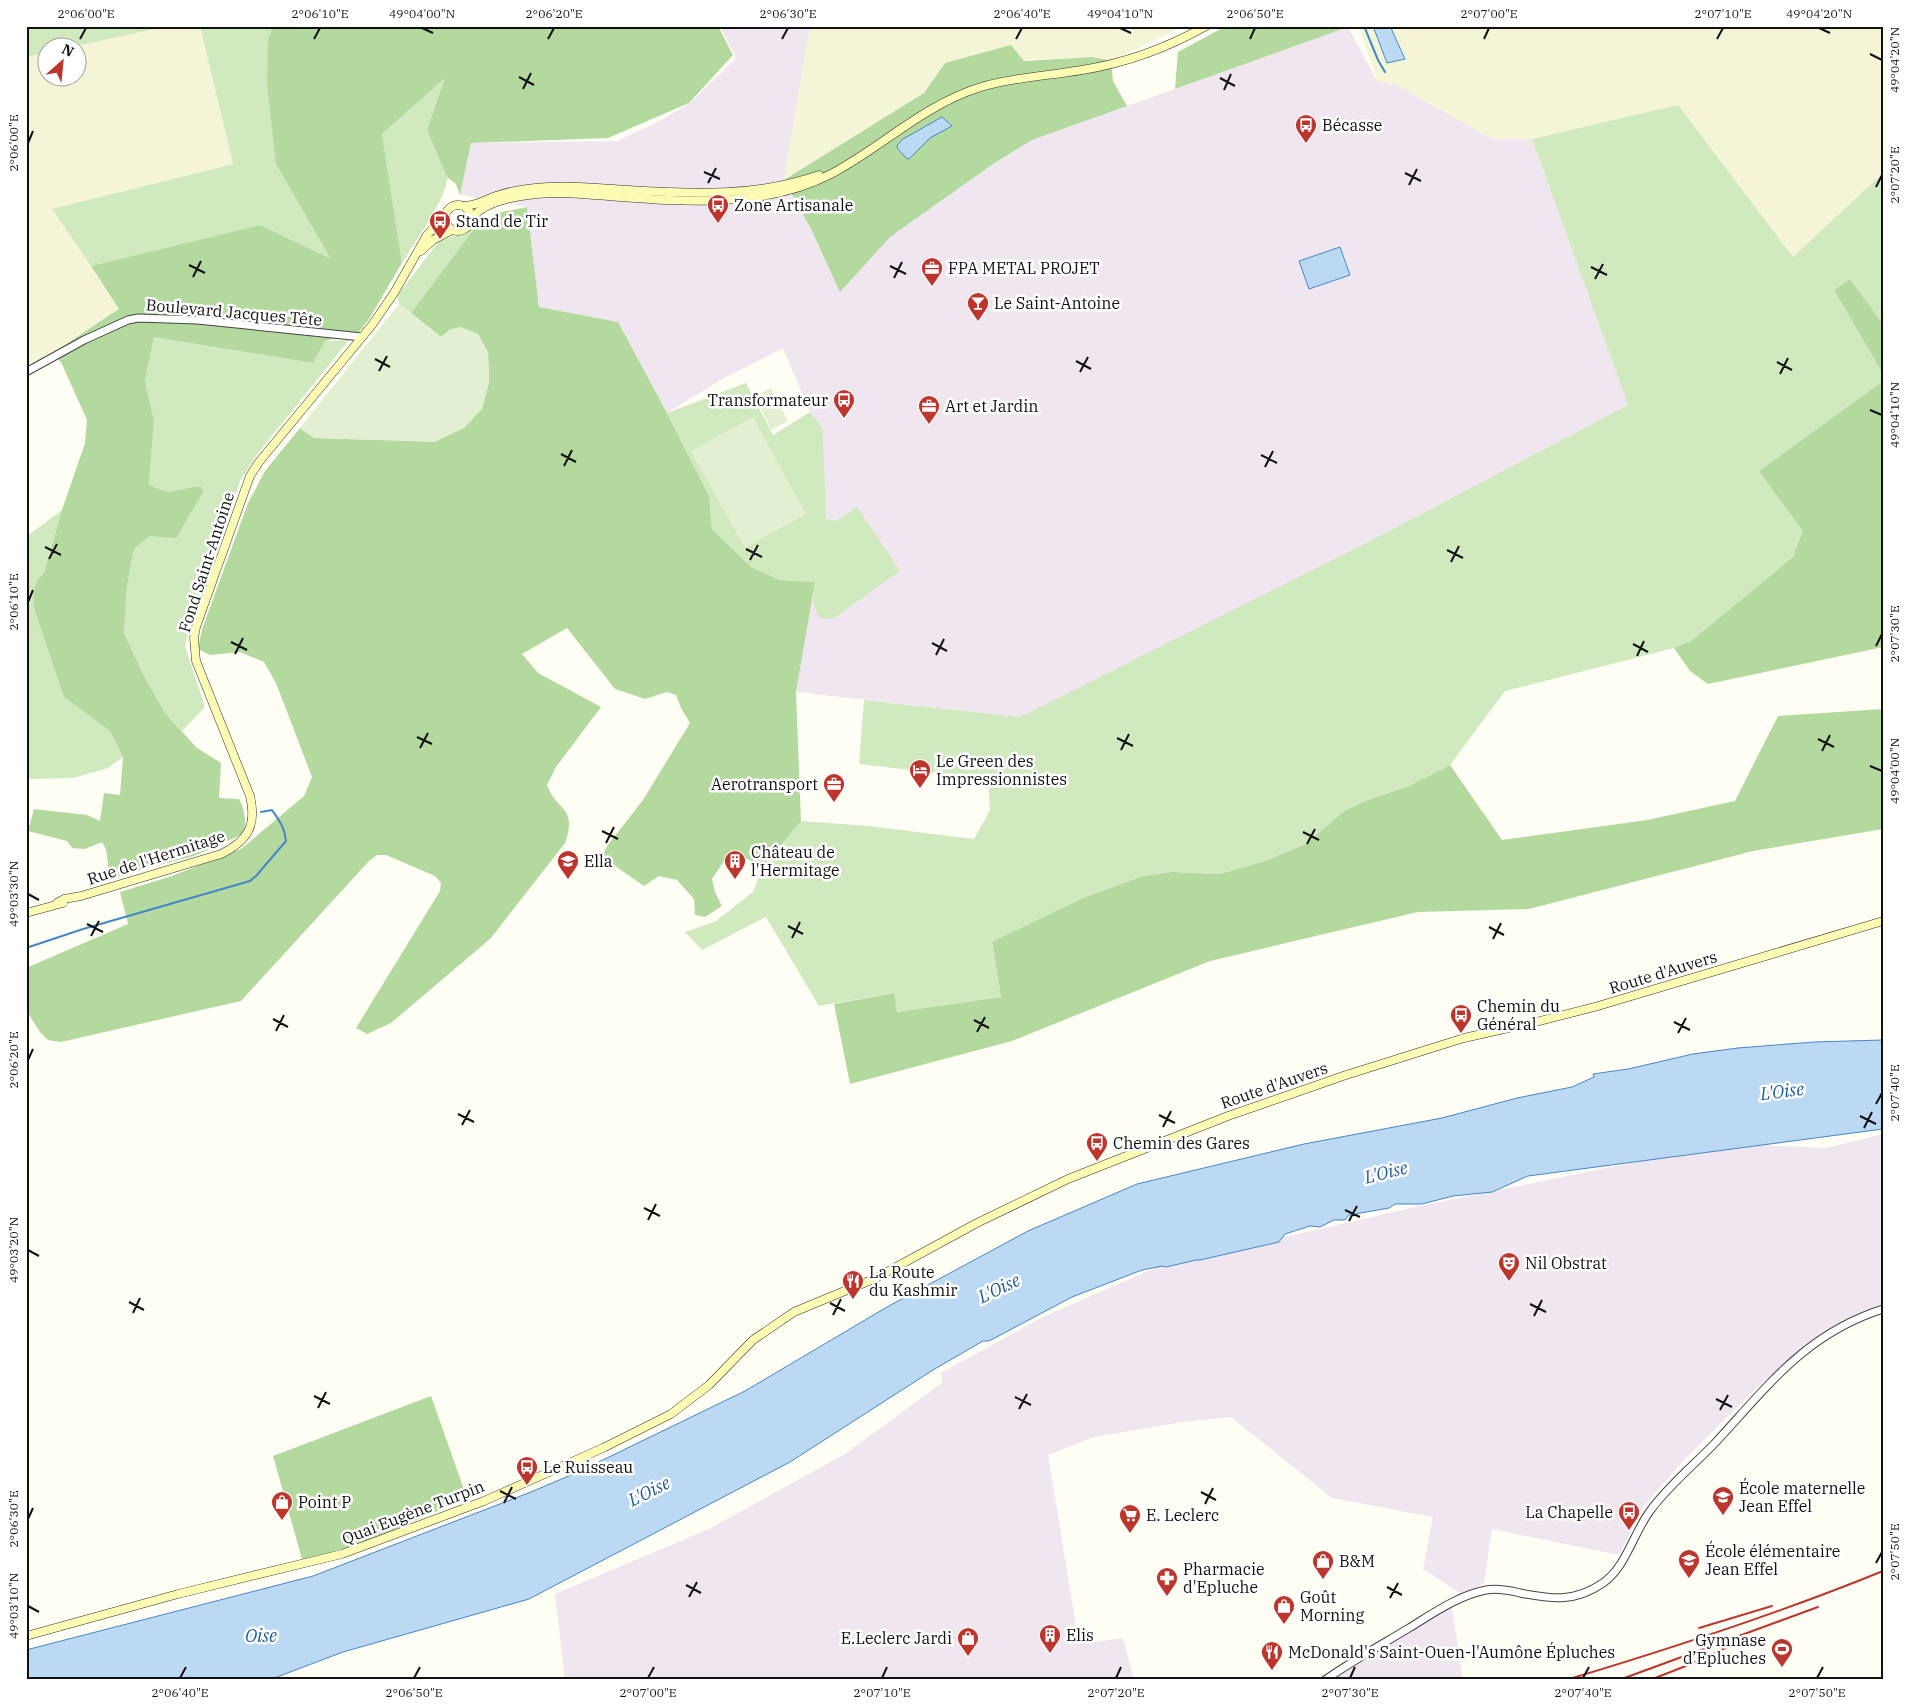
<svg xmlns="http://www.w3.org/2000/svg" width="1909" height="1706" font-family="'IBM Plex Serif',serif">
  <rect width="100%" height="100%" fill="#fffef5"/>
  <g fill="#efe6ef">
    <polygon points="720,26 810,26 784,180 811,229 840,291 890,237 993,164 1032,140 1348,27 1377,81 1397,85 1492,139 1532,139 1628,405 1368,542 1020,717 796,692 826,519 823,429 810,412 783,348 724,378 667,413 618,322 539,307 527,207 460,195 471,143 617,141 656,123 690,103 736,58"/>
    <polygon points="1883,1134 1883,1306 1867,1311 1805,1344 1751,1393 1682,1462 1644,1506 1619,1555 1492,1529 1484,1583 1451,1602 1463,1680 1319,1680 1354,1656 1460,1593 1423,1569 1433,1517 1332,1498 1231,1417 1182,1422 1094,1437 1048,1455 1079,1644 1123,1638 1134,1680 565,1680 555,1594 709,1529 845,1454 942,1383 941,1373 1043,1317 1159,1266 1415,1207 1626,1164 1738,1144 1826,1148"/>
  </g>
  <g fill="#f4f4d6">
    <polygon points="169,26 200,26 233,164 53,209 119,309 26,370 26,57 47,53 48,78 78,78 78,48 71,47"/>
    <polygon points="810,26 1184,26 1111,61 1091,57 945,63 924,93 784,180"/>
    <polygon points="1359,26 1883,26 1883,173 1793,257 1678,106 1532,139 1492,139 1397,85 1377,81"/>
  </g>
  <g fill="#d0e9bf">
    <polygon points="26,26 169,26 71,47 48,48 47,53 26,57"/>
    <polygon points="200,26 273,26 268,39 276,164 332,260 260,225 91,266 52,209 233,164"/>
    <path d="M446 77 427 130C431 140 446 168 447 177 448 197 413 245 402 263L382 134Z"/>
    <polygon points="1678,105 1793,257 1883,173 1883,324 1850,279 1834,290 1883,374 1883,381 1759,471 1804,531 1793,557 1691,641 1674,648 1505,691 1450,765 1409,786 1363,802 1344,811 1306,844 1265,861 1220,874 1172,872 1143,876 1083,898 992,943 1001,997 897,1012 893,993 819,1006 766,917 702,950 685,932 716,921 753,892 763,867 801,821 869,826 974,839 990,810 988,779 859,764 864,700 1020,717 1368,542 1628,405 1532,139"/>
    <polygon points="474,229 411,313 399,304 397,296 439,241"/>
    <polygon points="154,337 313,363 325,341 349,340 258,453 240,481 225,527 194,611 185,646 205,707 182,731 165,713 145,678 124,633 127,586 134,549 150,536 194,487 167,492 149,485 154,421 145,381"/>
    <path d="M746 383 773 435 810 412 823 429 826 519 836 521 857 507 900 571 834 618 827 619 819 617C812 605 813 595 815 582L780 580 751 567 712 529 709 496 667 413Z"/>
    <polygon points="62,510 44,573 64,697 110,731 123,757 108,768 73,778 26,779 26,537"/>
  </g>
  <g fill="#b3d99f">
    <path d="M273 26H718L733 55 689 103 608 138 471 143 460 195 456 184 447 177 427 130 445 78 382 134 402 263 369 319 359 332 325 341 313 363 154 337 145 381 154 421 149 485 167 492 194 487H201L203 492 176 538 150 536 134 549 127 586 124 633 145 678 165 713 197 748 221 763 219 798 239 799C245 810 247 823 243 834L194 856 110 878 106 849 102 842 85 849 72 848 67 841 28 831 34 809 87 815 100 821 104 793 120 795 123 757 110 731 64 697 35 611C32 597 33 583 44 573L62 510 85 443 87 420 61 362 51 354 119 309 91 266 260 225 331 259 276 164 267 84 268 39Z"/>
    <polygon points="1226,26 1348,26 1348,27 1175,89 1178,52"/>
    <polygon points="1011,45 1024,61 1092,57 1111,61 1113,81 1127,106 1032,140 993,164 890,237 840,292 811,229 784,180 924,93 945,63"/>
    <path d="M527 207 539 307 618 322 667 413 709 496 712 529 751 567 780 580 815 582 796 692 801 821 763 867 738 854 726 858 712 879 715 892 722 906 705 917 695 915 694 899 677 880 659 876 644 886 602 857 607 846 643 800 690 723 681 708 676 695 667 692 645 699 615 689 567 628 522 654 538 673 601 707 556 767 547 785C556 811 578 806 565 843L490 939 391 1023 367 1034 356 1028 440 891 441 883 435 876 386 855H377L369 861 241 1001 61 1042 48 1040 40 1032 26 1010V968L128 924 120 892 172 876 241 849 304 796 312 777 276 683 264 662 240 652 210 655 198 649 202 629 248 503 265 471 300 428 314 438 384 440 489 383 488 353 478 334 451 329 441 337 411 313 474 229 496 213Z"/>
    <polygon points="1850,279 1883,324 1883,374 1834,290"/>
    <polygon points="1883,381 1883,647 1708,684 1690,671 1674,648 1691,641 1793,557 1803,531 1759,471"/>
    <polygon points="1883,709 1883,829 1753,851 1529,909 1418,912 1210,961 1012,1041 850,1084 834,1004 894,993 897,1012 1001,997 992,942 1083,898 1143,876 1172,872 1220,874 1265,861 1306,844 1344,811 1363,802 1409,786 1450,765 1502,840 1647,820 1735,801 1778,716"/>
    <path d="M431 1396 467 1498C413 1521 360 1548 302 1559L273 1456Z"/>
  </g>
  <g fill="#e2f0d1">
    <polygon points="399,304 441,337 451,329 461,327 478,334 488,353 489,383 482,409 464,428 435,442 314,438 300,428"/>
    <polygon points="771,388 788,421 771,430 755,396"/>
    <polygon points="753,417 806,514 745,548 691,451"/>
  </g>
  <g fill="#bcd9f4" stroke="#4686c8">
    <polygon points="1373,26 1390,26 1405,59 1387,63"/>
    <polygon points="942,117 952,126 930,138 909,159 906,158 897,148 898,144 903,139"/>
    <polygon points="1340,247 1350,275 1309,289 1299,261"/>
    <polygon points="1883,1040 1883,1129 1528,1176 1492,1192 1453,1196 1422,1204 1395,1204 1389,1208 1349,1215 1345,1220 1334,1220 1320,1227 1310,1226 1285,1234 1279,1242 1200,1260 1196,1260 1166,1267 1162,1266 1142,1270 1072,1297 989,1341 983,1341 933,1370 790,1462 529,1599 343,1652 269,1680 26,1680 26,1650 313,1576 531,1492 578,1472 745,1391 887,1307 1028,1231 1137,1184 1304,1144 1442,1118 1517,1098 1572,1087 1594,1077 1593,1074 1628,1069 1693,1054 1738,1048 1814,1042"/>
  </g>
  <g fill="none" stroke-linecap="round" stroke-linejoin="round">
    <g stroke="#4686c8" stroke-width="2">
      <polyline points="1364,26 1378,60 1385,72"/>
      <path d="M26 948 83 929 250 881 256 876 286 841C285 828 279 820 272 810L261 812"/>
    </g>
    <g stroke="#444" stroke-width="9">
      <g id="tertiary">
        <polyline points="26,372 84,340 128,320 138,318 197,320 362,337"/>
        <path d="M1325 1680C1352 1661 1381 1645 1409 1628 1432 1614 1459 1595 1486 1590 1498 1588 1508 1590 1520 1593 1551 1599 1574 1603 1603 1583 1626 1567 1633 1534 1650 1511 1668 1486 1693 1466 1715 1443 1768 1386 1805 1334 1883 1309"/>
      </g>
    </g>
    <g stroke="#333" stroke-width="9">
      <g id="secondary">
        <circle cx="458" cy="218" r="13"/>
        <path d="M464 206C476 206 485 200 496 196 513 190 530 188 548 187 574 185 601 189 628 190 692 194 757 197 819 175"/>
        <path d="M471 219C488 196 537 193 563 193 650 197 750 216 831 174 882 147 925 104 981 87 1014 77 1048 76 1082 70 1126 63 1167 48 1206 26"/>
        <polyline points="421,251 433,240 452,230"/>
        <path d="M57 903 64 899 81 896 221 854C248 841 257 825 250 796L196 661 194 638 196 627 250 476 259 462 372 325 394 293 427 235 445 215"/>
        <polyline points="26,913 63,903"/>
        <polyline points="26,1636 178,1594 342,1554 484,1501 603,1448 671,1414 709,1385 753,1340 794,1312 876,1278 977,1223 1068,1179 1228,1116 1346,1075 1464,1038 1536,1022 1598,1006 1883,921"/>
      </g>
    </g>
    <use href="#tertiary" stroke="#fff" stroke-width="7"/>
    <use href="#secondary" stroke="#fbfbb4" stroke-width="8"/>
    <g stroke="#bd362d" stroke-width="2">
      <polyline points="1699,1628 1772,1606"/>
      <path d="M1566 1680C1673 1648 1780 1613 1883 1571"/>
      <polyline points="1619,1680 1818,1607"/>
      <polyline points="1650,1680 1701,1660 1731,1645"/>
    </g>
  </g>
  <path fill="none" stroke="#111" stroke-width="2" d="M422 28 433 33M1120 28 1131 33M1819 28 1830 33M80 39 86 28M314 39 320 28M548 39 554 28M782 39 788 28M1016 39 1022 28M1250 39 1255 28M1484 39 1489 28M1717 39 1723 28M1870 54 1882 60M519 77 534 85M1220 78 1235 86M523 89 531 73M1224 90 1231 74M28 143 33 131M704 172 720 179M1405 173 1421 181M708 183 716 168M1409 185 1417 169M1876 187 1882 175M189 265 205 273M890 266 906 274M1591 267 1607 275M193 277 201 261M894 278 902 262M1595 279 1603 264M375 359 390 367M1076 361 1091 369M1777 362 1792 370M379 371 387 356M1080 372 1088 357M1780 374 1788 358M1870 410 1882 415M561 454 576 462M1261 455 1277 463M564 466 572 450M1265 467 1273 451M45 547 61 555M746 549 762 557M1447 550 1463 558M49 559 57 544M750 560 758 545M1451 562 1459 546M28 602 33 590M231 642 247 650M932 643 947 651M1633 644 1648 652M1876 646 1882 634M235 654 243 638M936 655 944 639M1637 656 1644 641M417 737 432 744M1117 738 1133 746M1818 739 1834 747M420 748 428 733M1121 750 1129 734M1822 751 1830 735M1870 766 1882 771M602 831 618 839M1303 832 1319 840M606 843 614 827M1307 844 1315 829M28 894 39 900M87 924 103 932M788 926 803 934M1489 927 1504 935M91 936 99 921M792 938 800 922M1493 939 1501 923M273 1019 288 1027M974 1020 989 1028M1674 1022 1690 1030M276 1031 284 1015M977 1032 985 1017M1678 1033 1686 1018M28 1060 33 1049M1876 1104 1882 1093M458 1114 474 1122M1159 1115 1175 1123M1860 1116 1876 1124M462 1125 470 1110M1163 1127 1171 1111M1864 1128 1872 1112M644 1208 660 1216M1345 1210 1360 1217M648 1220 656 1204M1349 1221 1357 1206M28 1250 39 1256M129 1302 144 1310M830 1303 845 1311M1530 1304 1546 1312M133 1313 140 1298M833 1315 841 1299M1534 1316 1542 1300M314 1396 330 1404M1015 1397 1031 1405M1716 1399 1732 1407M318 1408 326 1392M1019 1409 1027 1394M1720 1410 1728 1395M500 1491 516 1499M1201 1492 1216 1500M504 1503 512 1487M1205 1504 1213 1488M28 1519 33 1508M1876 1563 1882 1552M686 1585 701 1593M1387 1587 1402 1595M689 1597 697 1582M1390 1598 1398 1583M28 1606 39 1612M180 1678 186 1667M414 1678 420 1667M648 1678 654 1667M882 1678 887 1667M1116 1678 1121 1667M1350 1678 1355 1667M1583 1678 1589 1667M1817 1678 1823 1667"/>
  <defs>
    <g id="bus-pin" transform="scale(1.125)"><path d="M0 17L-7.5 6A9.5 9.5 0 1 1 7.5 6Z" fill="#bd362d" stroke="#fff"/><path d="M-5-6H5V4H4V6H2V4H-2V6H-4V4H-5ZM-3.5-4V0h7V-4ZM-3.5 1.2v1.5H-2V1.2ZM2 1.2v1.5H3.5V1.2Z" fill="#fff"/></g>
    <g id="office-pin" transform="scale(1.125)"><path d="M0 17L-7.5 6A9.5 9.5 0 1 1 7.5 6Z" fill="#bd362d" stroke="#fff"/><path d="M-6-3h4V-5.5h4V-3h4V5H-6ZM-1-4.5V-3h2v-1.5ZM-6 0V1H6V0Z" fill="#fff"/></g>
    <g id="bar-pin" transform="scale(1.125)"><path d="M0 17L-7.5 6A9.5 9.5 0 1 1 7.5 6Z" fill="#bd362d" stroke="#fff"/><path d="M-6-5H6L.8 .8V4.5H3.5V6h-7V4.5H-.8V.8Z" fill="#fff"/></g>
    <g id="hotel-pin" transform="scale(1.125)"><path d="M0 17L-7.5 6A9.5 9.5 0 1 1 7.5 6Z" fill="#bd362d" stroke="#fff"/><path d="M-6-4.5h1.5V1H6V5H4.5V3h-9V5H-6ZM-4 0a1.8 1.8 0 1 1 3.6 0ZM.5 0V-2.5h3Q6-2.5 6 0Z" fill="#fff"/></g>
    <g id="school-pin" transform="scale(1.125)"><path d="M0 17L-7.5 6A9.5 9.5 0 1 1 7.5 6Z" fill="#bd362d" stroke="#fff"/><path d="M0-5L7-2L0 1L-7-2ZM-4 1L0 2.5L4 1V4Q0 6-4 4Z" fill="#fff"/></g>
    <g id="building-pin" transform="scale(1.125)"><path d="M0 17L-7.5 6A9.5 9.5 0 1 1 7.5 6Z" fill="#bd362d" stroke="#fff"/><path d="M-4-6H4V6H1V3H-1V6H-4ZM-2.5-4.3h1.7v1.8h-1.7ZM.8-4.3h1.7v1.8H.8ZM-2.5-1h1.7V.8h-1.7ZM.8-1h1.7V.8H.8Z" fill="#fff"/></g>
    <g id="theatre-pin" transform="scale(1.125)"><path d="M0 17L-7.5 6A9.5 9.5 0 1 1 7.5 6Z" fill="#bd362d" stroke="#fff"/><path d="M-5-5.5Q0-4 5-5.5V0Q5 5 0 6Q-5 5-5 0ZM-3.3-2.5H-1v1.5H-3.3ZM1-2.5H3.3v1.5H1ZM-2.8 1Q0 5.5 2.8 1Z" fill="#fff"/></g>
    <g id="restaurant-pin" transform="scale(1.125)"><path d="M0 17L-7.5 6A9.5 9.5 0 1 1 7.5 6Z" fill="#bd362d" stroke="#fff"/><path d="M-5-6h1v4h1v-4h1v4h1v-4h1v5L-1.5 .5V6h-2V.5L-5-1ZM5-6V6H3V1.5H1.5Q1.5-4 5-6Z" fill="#fff"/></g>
    <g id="shop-pin" transform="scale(1.125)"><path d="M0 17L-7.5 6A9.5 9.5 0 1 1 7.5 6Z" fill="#bd362d" stroke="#fff"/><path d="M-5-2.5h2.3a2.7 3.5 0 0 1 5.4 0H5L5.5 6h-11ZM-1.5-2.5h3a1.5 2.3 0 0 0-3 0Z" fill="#fff"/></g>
    <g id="supermarket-pin" transform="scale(1.125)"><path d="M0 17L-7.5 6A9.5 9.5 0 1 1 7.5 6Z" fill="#bd362d" stroke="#fff"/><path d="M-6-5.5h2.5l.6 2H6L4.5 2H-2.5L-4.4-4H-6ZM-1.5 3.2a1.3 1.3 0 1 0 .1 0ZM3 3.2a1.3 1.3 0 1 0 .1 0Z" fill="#fff"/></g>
    <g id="pharmacy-pin" transform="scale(1.125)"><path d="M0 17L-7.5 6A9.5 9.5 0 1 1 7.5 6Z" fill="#bd362d" stroke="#fff"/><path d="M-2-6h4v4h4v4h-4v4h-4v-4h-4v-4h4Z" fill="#fff"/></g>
    <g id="stadium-pin" transform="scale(1.125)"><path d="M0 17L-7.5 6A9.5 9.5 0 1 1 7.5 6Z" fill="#bd362d" stroke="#fff"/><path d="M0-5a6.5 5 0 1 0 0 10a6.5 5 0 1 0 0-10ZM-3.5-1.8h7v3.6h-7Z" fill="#fff"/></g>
  </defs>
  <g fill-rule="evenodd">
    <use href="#bus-pin" x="1306" y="125"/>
    <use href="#bus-pin" x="718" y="205"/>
    <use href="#bus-pin" x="440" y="221"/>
    <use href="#office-pin" x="932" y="268"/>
    <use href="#bar-pin" x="978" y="303"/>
    <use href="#bus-pin" x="844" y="400"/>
    <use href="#office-pin" x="929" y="406"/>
    <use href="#hotel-pin" x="920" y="770"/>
    <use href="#office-pin" x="834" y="784"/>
    <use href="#school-pin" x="568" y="861"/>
    <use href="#building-pin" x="735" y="861"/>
    <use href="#bus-pin" x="1461" y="1015"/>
    <use href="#bus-pin" x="1097" y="1143"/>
    <use href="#theatre-pin" x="1509" y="1263"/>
    <use href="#restaurant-pin" x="853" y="1281"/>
    <use href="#bus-pin" x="527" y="1467"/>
    <use href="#school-pin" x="1723" y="1497"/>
    <use href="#shop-pin" x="282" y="1502"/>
    <use href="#bus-pin" x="1629" y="1512"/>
    <use href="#supermarket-pin" x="1130" y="1515"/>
    <use href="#school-pin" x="1689" y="1560"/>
    <use href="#shop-pin" x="1323" y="1561"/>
    <use href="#pharmacy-pin" x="1167" y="1578"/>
    <use href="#shop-pin" x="1284" y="1606"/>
    <use href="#building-pin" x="1050" y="1635"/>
    <use href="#shop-pin" x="968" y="1638"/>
    <use href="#stadium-pin" x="1782" y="1649"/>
    <use href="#restaurant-pin" x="1272" y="1652"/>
  </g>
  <g text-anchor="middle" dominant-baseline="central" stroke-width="5" stroke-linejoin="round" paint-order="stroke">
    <g font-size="16" fill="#111" stroke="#fff" text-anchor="start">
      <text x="1322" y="125">Bécasse</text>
      <text x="734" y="205">Zone Artisanale</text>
      <text x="456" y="221">Stand de Tir</text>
      <text x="948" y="268">FPA METAL PROJET</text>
      <text x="994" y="303">Le Saint-Antoine</text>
      <text x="828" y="400" text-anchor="end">Transformateur</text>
      <text x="945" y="406">Art et Jardin</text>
      <text x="936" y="761">Le Green des<tspan x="936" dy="18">Impressionnistes</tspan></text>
      <text x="818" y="784" text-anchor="end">Aerotransport</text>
      <text x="751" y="852">Château de<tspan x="751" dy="18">l'Hermitage</tspan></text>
      <text x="584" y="861">Ella</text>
      <text x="1477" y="1006">Chemin du<tspan x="1477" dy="18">Général</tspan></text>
      <text x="1113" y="1143">Chemin des Gares</text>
      <text x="1525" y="1263">Nil Obstrat</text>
      <text x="869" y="1272">La Route<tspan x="869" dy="18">du Kashmir</tspan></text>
      <text x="543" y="1467">Le Ruisseau</text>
      <text x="1739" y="1488">École maternelle<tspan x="1739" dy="18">Jean Effel</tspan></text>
      <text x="298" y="1502">Point P</text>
      <text x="1613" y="1512" text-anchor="end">La Chapelle</text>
      <text x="1146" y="1515">E. Leclerc</text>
      <text x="1705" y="1551">École élémentaire<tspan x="1705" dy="18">Jean Effel</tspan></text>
      <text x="1339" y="1561">B&amp;M</text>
      <text x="1183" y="1569">Pharmacie<tspan x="1183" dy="18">d'Epluche</tspan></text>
      <text x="1300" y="1597">Goût<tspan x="1300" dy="18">Morning</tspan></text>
      <text x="1066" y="1635">Elis</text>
      <text x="952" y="1638" text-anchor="end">E.Leclerc Jardi</text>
      <text x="1766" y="1640" text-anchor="end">Gymnase<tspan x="1766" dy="18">d’Epluches</tspan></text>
      <text x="1288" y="1652">McDonald's Saint-Ouen-l'Aumône Épluches</text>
    </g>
    <g font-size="16" fill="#111" stroke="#fff">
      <text transform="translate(234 312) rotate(5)">Boulevard Jacques Tête</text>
      <text transform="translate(206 562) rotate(-72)">Fond Saint-Antoine</text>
      <text transform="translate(156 857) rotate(-18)">Rue de l'Hermitage</text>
      <text transform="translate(1663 972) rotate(-17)">Route d'Auvers</text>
      <text transform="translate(1274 1085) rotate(-19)">Route d'Auvers</text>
      <text transform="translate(413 1512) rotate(-21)">Quai Eugène Turpin</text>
    </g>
    <g font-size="18" font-style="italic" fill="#1e599f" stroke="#fff">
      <text transform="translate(1782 1091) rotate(-7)">L'Oise</text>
      <text transform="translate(1386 1172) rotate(-14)">L'Oise</text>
      <text transform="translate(999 1288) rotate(-26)">L'Oise</text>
      <text transform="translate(649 1491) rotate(-27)">L'Oise</text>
      <text x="261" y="1635">Oise</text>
    </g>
  </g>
  <rect width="1909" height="1706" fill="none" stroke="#ffffff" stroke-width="55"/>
  <g transform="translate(62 62) rotate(27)"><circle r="24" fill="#ffffff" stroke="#a0a0a0"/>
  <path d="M0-4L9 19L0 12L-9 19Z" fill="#bd362d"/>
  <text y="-8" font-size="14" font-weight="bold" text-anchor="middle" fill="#111111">N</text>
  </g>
  <rect x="28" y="28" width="1854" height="1650" fill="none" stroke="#111" stroke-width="2"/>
  <g font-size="12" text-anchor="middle" fill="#111">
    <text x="86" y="18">2°06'00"E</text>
    <text x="320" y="18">2°06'10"E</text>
    <text x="422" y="18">49°04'00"N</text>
    <text x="554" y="18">2°06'20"E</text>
    <text x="788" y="18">2°06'30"E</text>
    <text x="1022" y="18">2°06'40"E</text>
    <text x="1120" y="18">49°04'10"N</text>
    <text x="1255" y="18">2°06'50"E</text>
    <text x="1489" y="18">2°07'00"E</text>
    <text x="1723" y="18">2°07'10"E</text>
    <text x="1819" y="18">49°04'20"N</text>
    <text transform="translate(1895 60) rotate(-90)" y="4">49°04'20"N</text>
    <text transform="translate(14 143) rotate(-90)" y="4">2°06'00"E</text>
    <text transform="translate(1895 175) rotate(-90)" y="4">2°07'20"E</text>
    <text transform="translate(1895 415) rotate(-90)" y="4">49°04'10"N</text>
    <text transform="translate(14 602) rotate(-90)" y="4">2°06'10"E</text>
    <text transform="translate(1895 634) rotate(-90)" y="4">2°07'30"E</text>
    <text transform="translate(1895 771) rotate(-90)" y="4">49°04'00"N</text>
    <text transform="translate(14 894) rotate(-90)" y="4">49°03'30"N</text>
    <text transform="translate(14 1060) rotate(-90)" y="4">2°06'20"E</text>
    <text transform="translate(1895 1093) rotate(-90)" y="4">2°07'40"E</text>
    <text transform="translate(14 1250) rotate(-90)" y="4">49°03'20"N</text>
    <text transform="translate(14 1519) rotate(-90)" y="4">2°06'30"E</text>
    <text transform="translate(1895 1552) rotate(-90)" y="4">2°07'50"E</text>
    <text transform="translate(14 1606) rotate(-90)" y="4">49°03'10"N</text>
    <text x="180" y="1697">2°06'40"E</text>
    <text x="414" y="1697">2°06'50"E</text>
    <text x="648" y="1697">2°07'00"E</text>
    <text x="882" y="1697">2°07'10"E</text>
    <text x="1116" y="1697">2°07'20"E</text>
    <text x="1350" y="1697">2°07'30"E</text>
    <text x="1583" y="1697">2°07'40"E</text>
    <text x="1817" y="1697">2°07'50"E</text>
  </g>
</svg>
